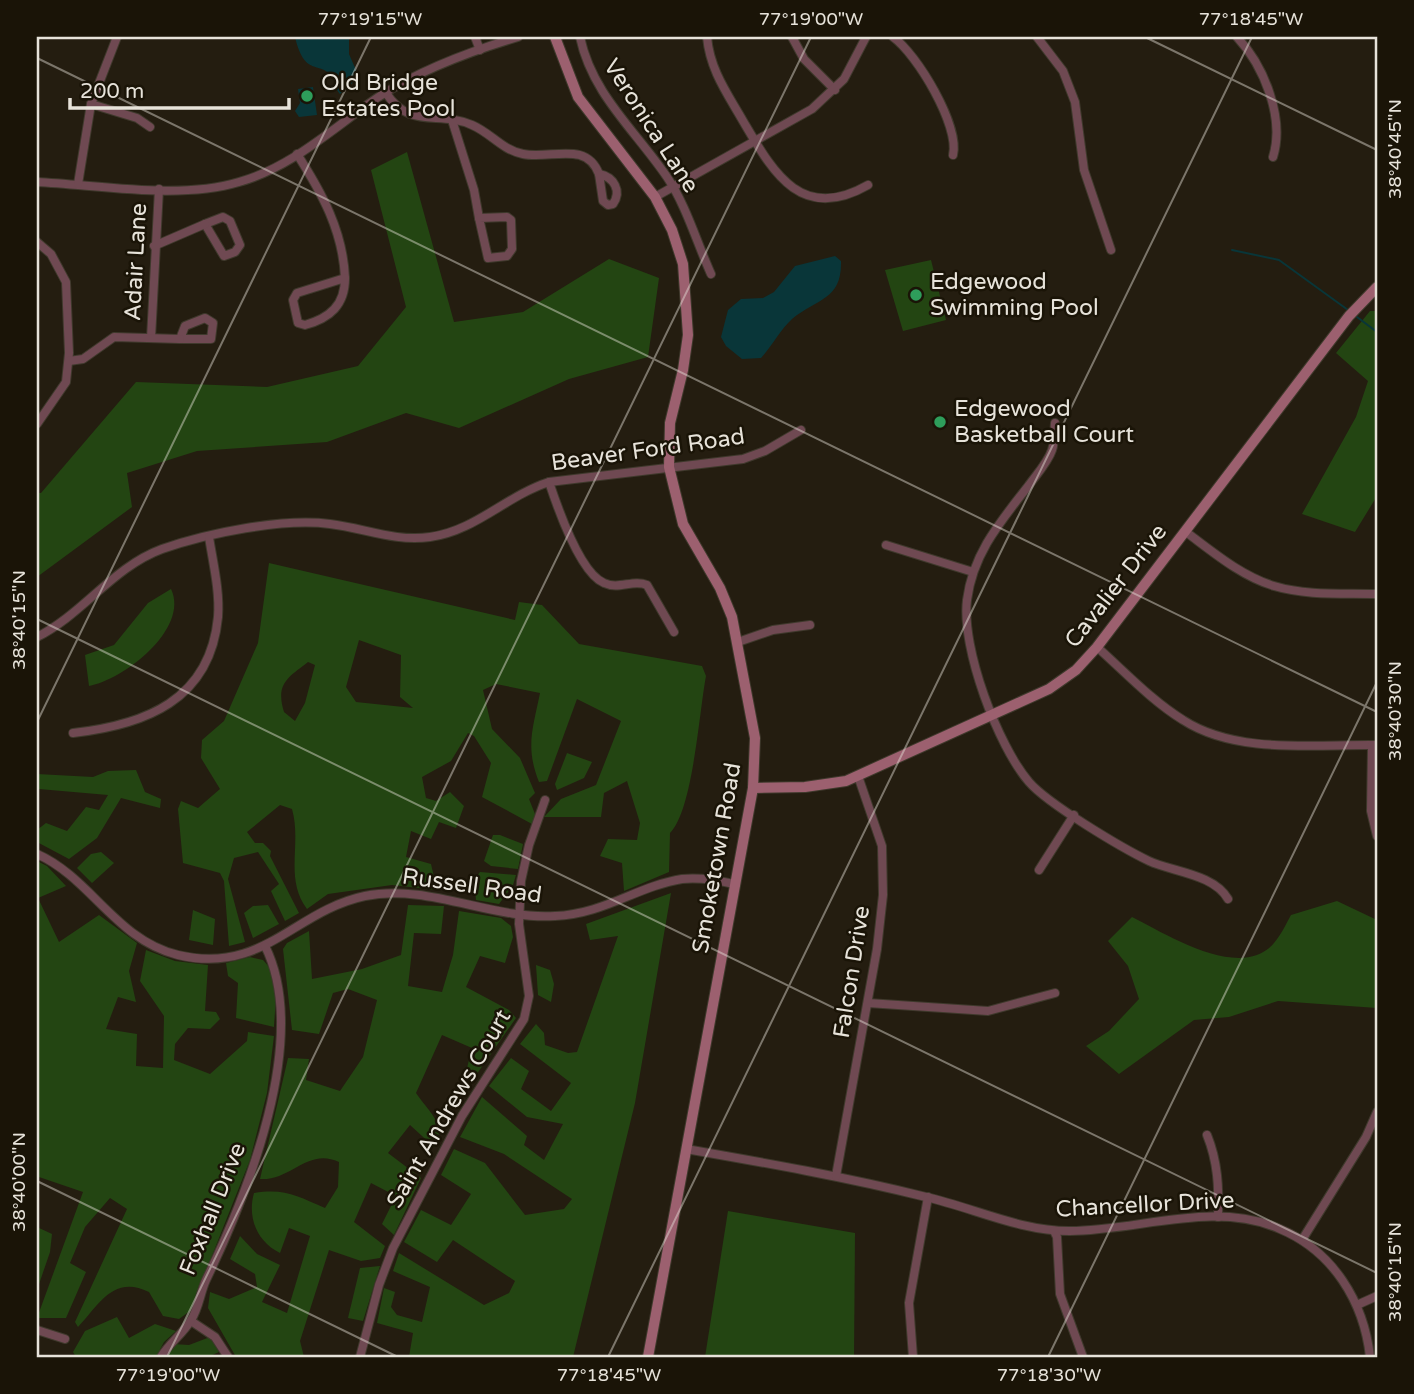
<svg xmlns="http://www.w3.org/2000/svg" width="1414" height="1394" font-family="'Varela Round',sans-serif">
  <rect width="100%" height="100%" fill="#241d10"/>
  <g fill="#234512" fill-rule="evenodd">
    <polygon points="407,152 454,322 523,312 609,259 659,278 648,357 569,379 459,428 406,413 327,442 197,451 127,473 132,507 37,577 37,493 41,493 136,382 267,387 358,366 406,307 371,170"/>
    <polygon points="931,260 946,320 903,331 885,270"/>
    <polygon points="1370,311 1377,311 1377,496 1355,532 1302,514 1356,417 1368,381 1336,353"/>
    <path d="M269 563 515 620 519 602 542 605 579 644 702 666 706 676C699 713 693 810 670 833L669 872 624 891 622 863 600 856 608 839 637 840 640 823 627 781 604 793 601 817H544L561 799 596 785 621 721 577 699 547 781 539 782C525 747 533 728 540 693L496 684 483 690 492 729 520 758 535 793 529 799 535 814 532 824 482 797 491 763 474 736 468 733 451 761 422 777 426 798 436 801 450 792 464 806 456 828 439 822 431 839 411 831 406 857 431 864 437 890 392 885 328 894 307 909C284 878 302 844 292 809L280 805 247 832 255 843H263L271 851 270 856 299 913 285 921 271 891 279 884 258 852 234 858 228 879 245 942 229 946 224 881 220 873 183 863 178 809 181 801 198 808 220 789 201 758 202 740 224 721 258 643ZM359 640 401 655 400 697 413 708 356 702 346 687ZM308 662 315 665 305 703 295 721 284 712C275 683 289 677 308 662Z"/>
    <path d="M171 589C190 629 123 680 89 686L85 655 114 645 148 603Z"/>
    <polygon points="567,753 592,762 584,778 557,790 555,784"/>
    <polygon points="136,770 145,792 161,799 160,808 121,798 97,838 69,859 37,842 37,830 46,823 67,831 86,807 99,810 108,795 39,789 37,793 37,774 93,777 108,771"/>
    <polygon points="493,835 500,835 523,844 518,869 491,866 484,861"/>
    <polygon points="101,852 114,863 92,883 77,868 91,854"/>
    <path d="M37 861 47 866 66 886 38 898 59 942 99 915 137 943 129 971 136 1002 118 997 106 1029 137 1034 136 1066 163 1068 164 1016 140 981 146 950 175 961 208 965 205 1011 216 1012 220 1019 210 1029 188 1028 175 1044 174 1060 210 1074 247 1041 248 1032 274 1036 267 1093 250 1160 190 1311 179 1319 163 1316 149 1292C113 1274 98 1306 78 1327L75 1322 127 1209 110 1198 85 1227 70 1263 86 1272 66 1318H37L83 1192 39 1177 37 1181Z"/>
    <polygon points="480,872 516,875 513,885 499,904 476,900 474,880"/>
    <polygon points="671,893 635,1103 573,1357 409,1357 413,1333 377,1323 384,1288 395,1292 391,1307 397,1315 422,1322 430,1287 393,1271 399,1253 484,1305 509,1293 515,1281 453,1240 437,1262 404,1242 421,1210 451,1225 471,1194 441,1175 454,1149 485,1163 525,1215 564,1209 572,1199 504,1154 460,1137 482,1097 527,1136 524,1145 544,1160 563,1124 527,1117 489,1086 511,1058 529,1071 521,1089 551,1111 571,1083 520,1044 536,1024 544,1033 545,1045 568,1053 577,1052 618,936 590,940 586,924"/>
    <path d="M1337 901 1377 920V1008L1278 1001 1229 1017 1194 1020 1119 1074 1086 1046 1109 1031 1139 999 1128 966 1108 941 1132 917C1166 934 1241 982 1274 943 1281 935 1286 924 1291 915Z"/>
    <polygon points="268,905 279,924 253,938 244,913 253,906"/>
    <path d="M408 905 444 906 441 934 414 933 408 986 442 992 453 955 459 911 501 918 511 926 513 937 505 963 480 956 466 987 509 1010 516 1018 474 1078 467 1068 472 1048 442 1035 416 1093C428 1111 448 1125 434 1147L410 1125 388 1153 421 1178 394 1235 382 1224 396 1196 371 1183 354 1222 385 1246 380 1258 361 1261 329 1250 300 1341 304 1357H236L208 1308 210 1292 229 1299 257 1287 255 1274 230 1259 240 1236 257 1254 280 1265 262 1302 287 1313 310 1236 289 1228 280 1253C257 1242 247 1217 254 1193 285 1188 297 1196 325 1208L338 1187 339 1162C308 1147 291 1181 260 1179L288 1058 309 1059 306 1080 340 1091 363 1057 377 1000 348 989 333 993 319 1034 292 1030 283 949 287 943 309 931 312 979 362 969 401 955Z"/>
    <polygon points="193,910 215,919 213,945 189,940"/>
    <path d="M250 957 263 960C280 975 275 1007 274 1027L236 1018 238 983 228 976 226 963Z"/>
    <polygon points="536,965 550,970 554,984 551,1002 538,995"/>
    <polygon points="728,1211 855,1233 854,1357 705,1357"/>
    <polygon points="37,1227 52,1234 50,1252 37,1290"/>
    <polygon points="380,1266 363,1321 348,1318 360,1268"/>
    <polygon points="117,1317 129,1338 155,1324 176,1331 164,1342 156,1357 76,1357 73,1352 85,1331"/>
    <polygon points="210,1337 219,1352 208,1357 166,1357 173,1344 189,1345"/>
  </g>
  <g fill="#093639">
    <path d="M295 37H349V54L359 77 340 94C335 89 337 84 333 78 320 59 305 79 295 37Z"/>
    <polygon points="313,87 317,115 299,117 295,111 300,103 298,89"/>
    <path d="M835 256 841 261C842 300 818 298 792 319 781 329 772 346 761 358L742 359 726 346 721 337 728 310 741 299 763 298 774 292 795 266Z"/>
  </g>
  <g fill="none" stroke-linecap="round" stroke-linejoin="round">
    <g stroke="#093639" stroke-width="2">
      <polyline points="1232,250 1279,260 1348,310"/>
      <polyline points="1357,317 1377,332"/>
    </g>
    <g stroke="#3f392c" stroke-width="10">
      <g id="street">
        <polyline points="475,37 480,50"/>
        <path d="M580 37C592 94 635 130 667 177 686 205 697 243 711 274"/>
        <path d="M707 37C710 70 727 93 743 121 772 170 800 224 868 185"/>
        <polyline points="792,37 804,59 835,90"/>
        <path d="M893 37C917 54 960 126 953 155"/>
        <polyline points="1037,37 1063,71 1075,102 1084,170 1111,250"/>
        <path d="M1237 37C1264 66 1285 118 1273 157"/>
        <path d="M386 93C410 130 438 110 472 125 491 133 502 150 523 154 550 160 586 140 599 174"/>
        <polyline points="91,104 137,118 150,127"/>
        <polyline points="452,120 474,190 479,218"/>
        <path d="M297 154C322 193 343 231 345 278"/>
        <path d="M599 174C614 177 622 191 613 204L608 205 603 201Z"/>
        <path d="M37 182C99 185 179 200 239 182 293 167 335 126 380 96 422 69 471 51 518 37"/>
        <polyline points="78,184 91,104 117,37"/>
        <polyline points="655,197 812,109 844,79 866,37"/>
        <polygon points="223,217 230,221 240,245 235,252 224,256 205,224"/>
        <polygon points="507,217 511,220 512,249 507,256 488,258 479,218"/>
        <polyline points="37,242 51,254 66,282 69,353 66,382 37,424"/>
        <polyline points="154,246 205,224"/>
        <path d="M345 278C345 305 330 318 305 325L298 323 293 300 297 293Z"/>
        <polygon points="205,318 213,323 211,339 180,339 185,326"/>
        <polyline points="151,338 159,189"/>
        <polyline points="69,361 83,359 114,337 180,339"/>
        <path d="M1055 423C1054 432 1055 441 1052 450 1048 462 1037 474 1029 485 1001 521 973 553 967 600 961 648 998 746 1029 782 1048 804 1122 848 1149 861 1173 872 1214 874 1228 899"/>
        <path d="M549 482C557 506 580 573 604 583 619 590 633 579 647 585L674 632"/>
        <path d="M1186 532C1213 552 1241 576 1274 586 1307 596 1343 593 1377 594"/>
        <polyline points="886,545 973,572"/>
        <path d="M37 637C83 614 113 567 162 549 208 533 282 518 330 524 364 528 395 542 430 537 475 531 506 496 549 482L743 459 765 451 801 430"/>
        <polyline points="738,642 773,630 810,625"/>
        <path d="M1097 647C1125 672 1152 701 1183 720 1237 755 1316 744 1377 745"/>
        <path d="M73 733C144 725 210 701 218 617 220 591 213 563 209 537"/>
        <polyline points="1372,745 1371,811 1377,836"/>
        <path d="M37 854C91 878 116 940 178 955 263 975 294 911 365 896 428 883 492 920 555 916 604 914 638 886 682 879 700 877 717 880 734 884"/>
        <polyline points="1039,870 1074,815"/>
        <polyline points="868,1003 988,1011 1055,993"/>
        <path d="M1207 1135C1218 1162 1219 1188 1218 1217"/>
        <path d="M686 1149C766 1163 846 1177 926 1197 974 1208 1020 1231 1070 1231 1138 1231 1214 1200 1280 1229 1333 1251 1364 1302 1370 1357"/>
        <polyline points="836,1176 877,949 883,895 882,846 858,776"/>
        <polyline points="1054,1231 1057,1237 1060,1294 1083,1357"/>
        <polyline points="1302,1240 1366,1137 1377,1112"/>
        <polyline points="1357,1305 1377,1296"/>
        <polyline points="191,1321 215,1337 228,1357"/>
        <polyline points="37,1330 65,1339"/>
        <path d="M161 1357C169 1343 183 1334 191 1320 199 1308 200 1293 206 1280 247 1195 311 1038 265 946"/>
        <polyline points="360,1357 379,1285 393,1248 462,1116 524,1019 529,996 519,924 521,881 529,845 545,800"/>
        <polyline points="913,1357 909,1303 928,1197"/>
      </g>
    </g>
    <g stroke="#3f392c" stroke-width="12">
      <g id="secondary">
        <polyline points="555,37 578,97 655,197 672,230 683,264 688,335 683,370 670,423 669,467 683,524 720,588 732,617 755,738 753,788 648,1357"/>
        <polyline points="753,788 805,787 846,781 1049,689 1076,670 1097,647 1349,316 1377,287"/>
      </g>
    </g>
    <use href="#street" stroke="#6f4952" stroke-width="8"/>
    <use href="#secondary" stroke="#9c606f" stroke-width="10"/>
  </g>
  <path fill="none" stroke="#e7e3da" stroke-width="2" stroke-opacity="0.45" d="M1145 37 1377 150M37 58 1377 712M37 619 1377 1273M37 722 371 37M37 1181 398 1357M167 1357 811 37M608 1357 1252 37M1048 1357 1377 682"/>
  <g fill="#2e9e5b" stroke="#1a1407" stroke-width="2.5">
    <circle cx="307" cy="96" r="7"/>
    <circle cx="916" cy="295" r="7"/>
    <circle cx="940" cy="422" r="7"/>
  </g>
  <g text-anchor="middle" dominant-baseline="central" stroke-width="5" stroke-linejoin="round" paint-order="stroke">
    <g font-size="23" fill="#e7e3da" stroke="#1a1407" text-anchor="start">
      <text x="321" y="83">Old Bridge<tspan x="321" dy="26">Estates Pool</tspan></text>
      <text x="930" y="282">Edgewood<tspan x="930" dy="26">Swimming Pool</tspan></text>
      <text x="954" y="409">Edgewood<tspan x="954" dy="26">Basketball Court</tspan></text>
    </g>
    <g font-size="23" fill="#e7e3da" stroke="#1a1407">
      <text transform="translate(651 126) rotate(57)">Veronica Lane</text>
      <text transform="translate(136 262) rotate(-87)">Adair Lane</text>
      <text transform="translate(648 450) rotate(-8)">Beaver Ford Road</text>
      <text transform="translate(1116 586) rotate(-52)">Cavalier Drive</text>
      <text transform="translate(717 858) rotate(-80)">Smoketown Road</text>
      <text transform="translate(472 886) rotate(8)">Russell Road</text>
      <text transform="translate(852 972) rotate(-81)">Falcon Drive</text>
      <text transform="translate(449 1109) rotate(-60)">Saint Andrews Court</text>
      <text transform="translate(1145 1205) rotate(-3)">Chancellor Drive</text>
      <text transform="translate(213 1209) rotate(-68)">Foxhall Drive</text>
    </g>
  </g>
  <rect width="1414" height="1394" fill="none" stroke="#1a1407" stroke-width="77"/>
  <path d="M70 98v10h219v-10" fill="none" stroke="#e7e3da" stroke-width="3.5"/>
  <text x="80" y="98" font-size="21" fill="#e7e3da" stroke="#1a1407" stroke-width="5" paint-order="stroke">200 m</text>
  <rect x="38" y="38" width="1338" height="1318" fill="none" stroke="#e7e3da" stroke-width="2.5"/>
  <g font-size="18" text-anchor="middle" fill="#e7e3da">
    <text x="370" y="25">77°19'15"W</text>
    <text x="811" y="25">77°19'00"W</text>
    <text x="1251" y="25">77°18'45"W</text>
    <text transform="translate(1395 149) rotate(-90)" y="6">38°40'45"N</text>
    <text transform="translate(19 620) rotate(-90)" y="6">38°40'15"N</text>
    <text transform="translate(1395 711) rotate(-90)" y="6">38°40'30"N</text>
    <text transform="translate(19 1182) rotate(-90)" y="6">38°40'00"N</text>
    <text transform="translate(1395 1272) rotate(-90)" y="6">38°40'15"N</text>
    <text x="168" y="1381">77°19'00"W</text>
    <text x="609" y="1381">77°18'45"W</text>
    <text x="1049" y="1381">77°18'30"W</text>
  </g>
</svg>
